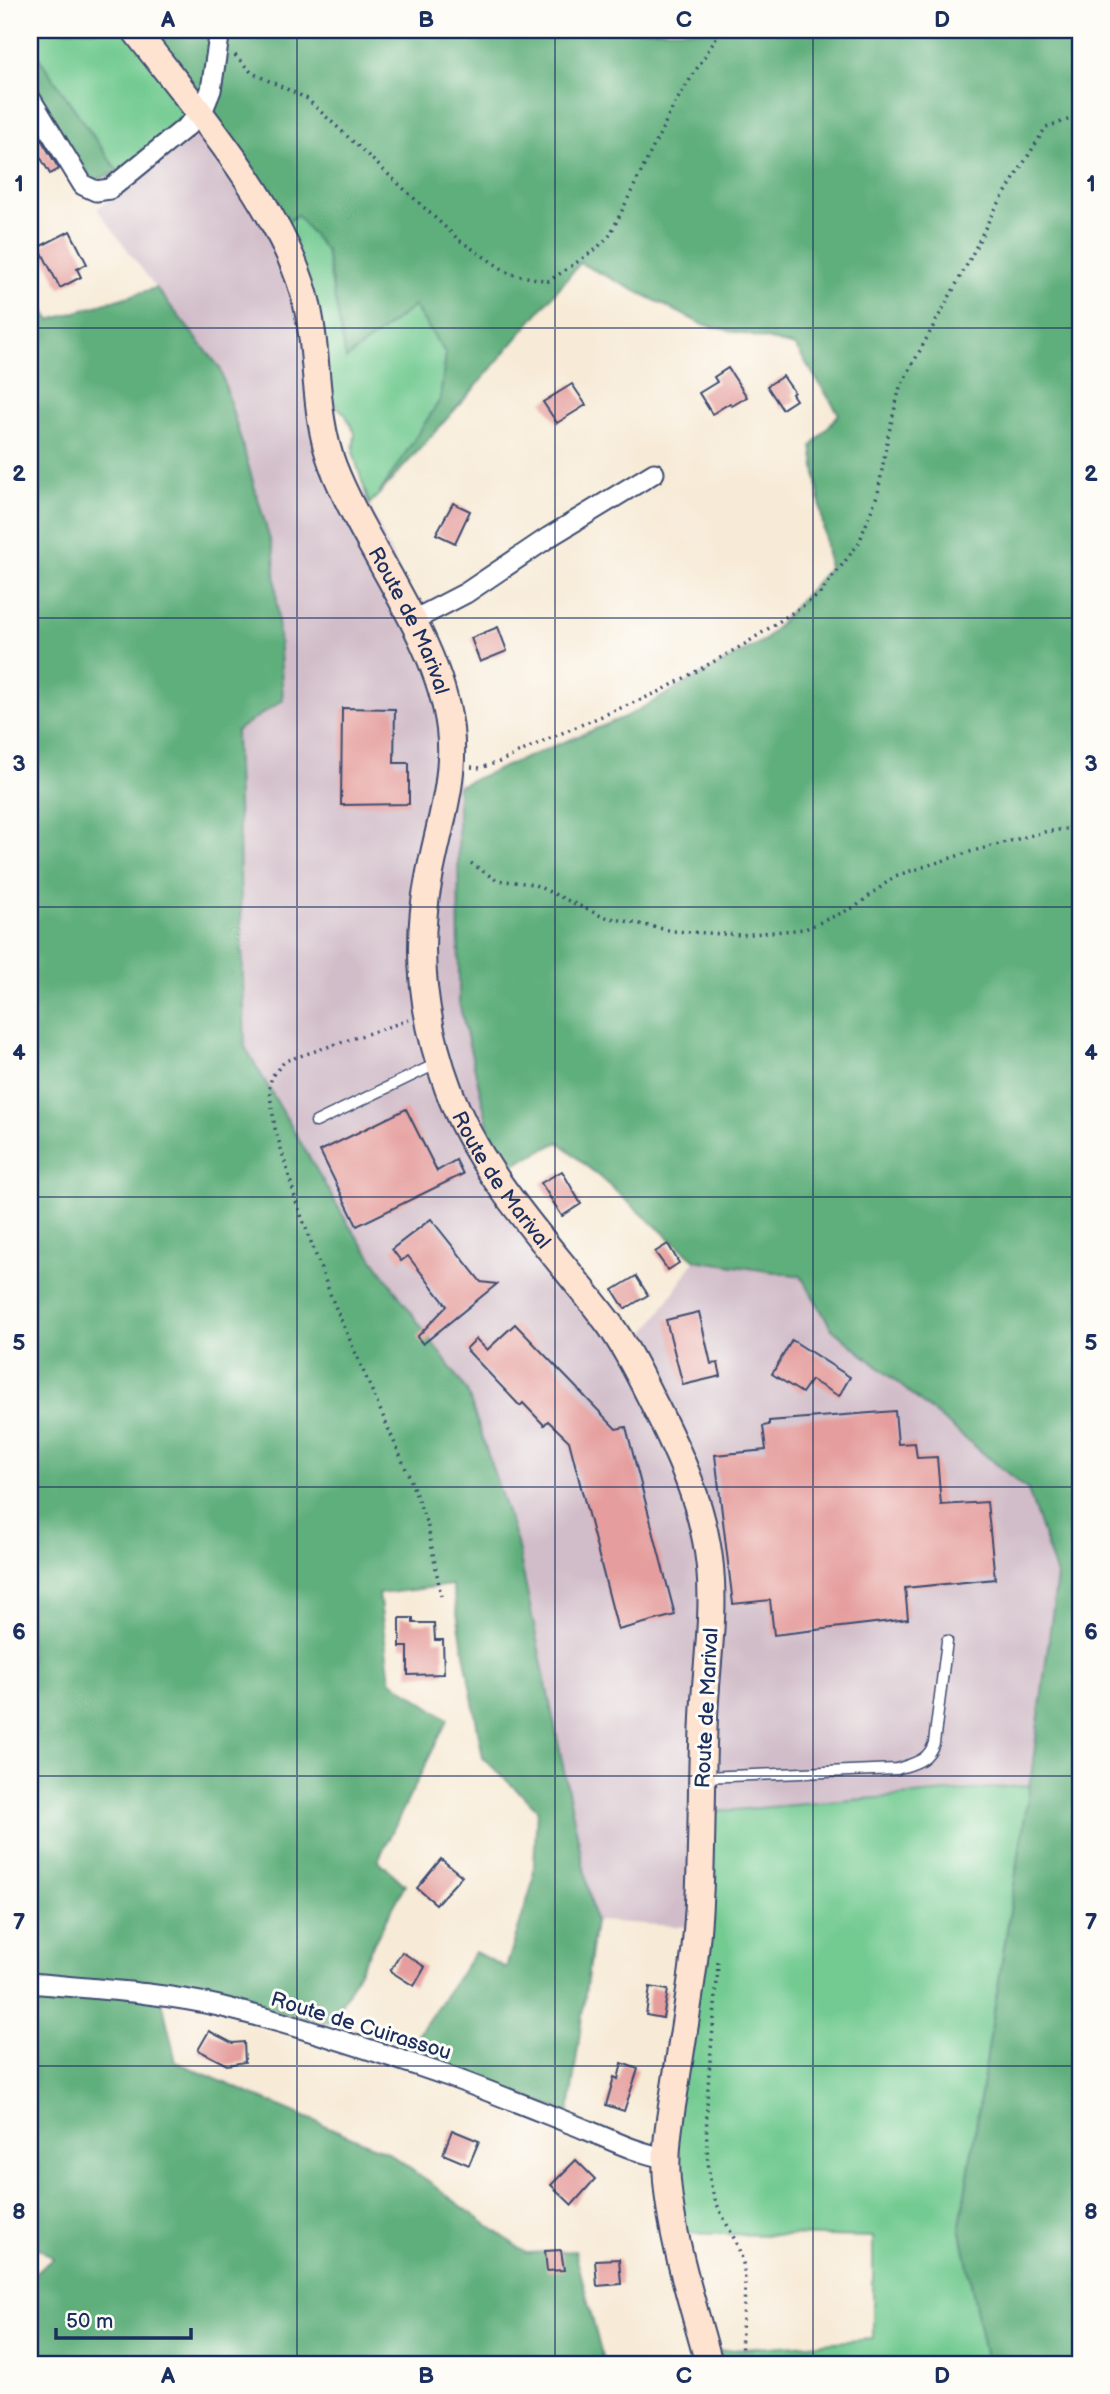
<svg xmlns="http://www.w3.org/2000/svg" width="1110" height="2394" font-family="'Balsamiq Sans',sans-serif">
  <rect width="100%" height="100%" fill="#fdfcf7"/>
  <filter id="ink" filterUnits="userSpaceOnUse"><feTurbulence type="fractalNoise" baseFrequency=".0143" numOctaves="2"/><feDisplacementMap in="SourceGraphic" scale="14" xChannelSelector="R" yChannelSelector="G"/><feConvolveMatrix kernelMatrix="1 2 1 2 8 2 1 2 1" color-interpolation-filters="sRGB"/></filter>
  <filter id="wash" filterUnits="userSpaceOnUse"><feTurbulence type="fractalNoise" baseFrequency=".00686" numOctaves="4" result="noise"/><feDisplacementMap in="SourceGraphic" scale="28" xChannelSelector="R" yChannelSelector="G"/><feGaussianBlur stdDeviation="1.57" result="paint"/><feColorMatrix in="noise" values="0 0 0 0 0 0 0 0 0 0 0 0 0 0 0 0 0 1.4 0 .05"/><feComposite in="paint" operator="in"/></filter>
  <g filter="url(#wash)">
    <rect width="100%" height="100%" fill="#f7ead6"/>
    <polygon fill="#d1bdc9" points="214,123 253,176 330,399 354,481 369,504 448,683 499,1171 633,1352 695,1260 801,1276 832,1329 1028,1490 1058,1575 1030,1785 711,1812 706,1928 595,1921 517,1543 467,1391 348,1224 245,1047 236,731 220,368 156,288 97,209"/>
    <g fill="#73cb92" stroke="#477d78" stroke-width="2">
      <polygon points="30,30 139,30 196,105 118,172 30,45"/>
      <polygon points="297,214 326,251 346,359 414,306 446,354 440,400 379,494 369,504 353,452 355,433 345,414 330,399 284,225"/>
      <polygon points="1030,1785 960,2226 987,2364 722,2364 720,2351 873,2339 873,2237 676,2233 666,2154 711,1812"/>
    </g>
    <g fill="#5eaf7c" stroke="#3c6f6d" stroke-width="2">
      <polygon points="139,30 1080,30 1080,2364 987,2364 960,2226 1030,1785 1057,1576 1028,1490 832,1329 801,1276 695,1260 559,1142 499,1171 459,1003 458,786 629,715 766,639 829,568 812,446 839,414 795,346 702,324 580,263 478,384 379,494 440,400 446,354 414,306 346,359 326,251 297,215 284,225"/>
      <polygon points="30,45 118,172 93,181 30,84"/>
      <polygon points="30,288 50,320 156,288 220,368 274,554 283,700 236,731 245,1047 348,1224 467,1391 517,1543 595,1921 569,2113 406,2052 475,1952 506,1968 533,1882 537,1809 483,1758 452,1585 379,1594 390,1680 448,1719 378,1860 405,1885 331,2023 159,1988 176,2062 387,2152 526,2253 575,2251 604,2364 30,2364 30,2279 53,2258 30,2242"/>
    </g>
    <g id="blocks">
      <g fill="#e59e9d">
        <polygon points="30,121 59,169 50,174 30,139"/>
        <polygon points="70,231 87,264 77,269 81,277 60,288 39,247"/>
        <polygon points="728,368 747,397 732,406 730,403 712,414 699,393 717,382 714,377"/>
        <polygon points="783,376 794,392 792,394 796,400 782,409 767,386"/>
        <polygon points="572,384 586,405 557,423 543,402"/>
        <polygon points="453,503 470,511 455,543 436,534"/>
        <polygon points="498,627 507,651 480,662 471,638"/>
        <polygon points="342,708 395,709 394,763 409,763 409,804 341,805"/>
        <polygon points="406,1109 437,1171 456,1160 463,1174 357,1226 320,1151"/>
        <polygon points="562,1171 581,1204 562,1216 541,1183"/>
        <polygon points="431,1219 481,1282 497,1284 423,1344 417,1337 447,1306 408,1256 401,1261 392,1249"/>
        <polygon points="668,1244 679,1263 668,1270 655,1252"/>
        <polygon points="636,1276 648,1295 625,1309 613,1290"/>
        <polygon points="699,1312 711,1364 718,1363 721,1376 683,1385 666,1320"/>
        <polygon points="515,1324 616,1429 626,1427 675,1615 618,1630 569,1441 548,1421 544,1425 523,1403 520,1406 466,1349 476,1339 487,1350"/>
        <polygon points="792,1340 850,1377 839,1396 811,1380 802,1393 772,1374"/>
        <polygon points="895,1411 898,1444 915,1443 917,1458 937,1457 941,1505 987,1502 995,1579 905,1588 908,1619 774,1635 770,1600 733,1604 715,1455 766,1450 763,1426 769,1425 769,1421"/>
        <polygon points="400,1618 413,1618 413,1623 434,1623 435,1640 443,1640 444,1674 408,1675 408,1647 400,1647"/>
        <polygon points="441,1859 462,1876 436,1904 417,1888"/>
        <polygon points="402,1952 425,1967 414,1986 390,1971"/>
        <polygon points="650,1987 668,1990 663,2018 646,2015"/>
        <polygon points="209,2031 232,2043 244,2042 245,2062 227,2065 198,2050"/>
        <polygon points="622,2063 638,2069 624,2111 606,2105 614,2077 618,2079"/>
        <polygon points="452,2130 479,2141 469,2165 443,2154"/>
        <polygon points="576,2160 595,2179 572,2205 551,2185"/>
        <polygon points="561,2250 564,2270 547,2271 545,2251"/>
        <polygon points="619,2259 621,2284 597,2286 595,2260"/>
      </g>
    </g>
  </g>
  <g filter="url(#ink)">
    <use href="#blocks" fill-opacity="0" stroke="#3c4b70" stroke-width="2"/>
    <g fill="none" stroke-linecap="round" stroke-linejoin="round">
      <g stroke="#3c4b70" stroke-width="13">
        <g id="service">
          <polyline points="316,1122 438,1063"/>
          <path d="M703 1777 897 1769C915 1763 928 1761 934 1743L947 1641"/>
        </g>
      </g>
      <g stroke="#3c4b70" stroke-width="23">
        <g id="minor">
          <polyline points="30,98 83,185 96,191 110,189 201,115 211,90 220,30"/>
          <polyline points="412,621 466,593 549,537 654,473"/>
          <path d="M30 1983C93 1989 158 1992 219 2006 297 2025 373 2050 448 2076 495 2093 541 2112 587 2130 614 2141 637 2153 666 2158"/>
        </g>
      </g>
      <g stroke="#3c4b70" stroke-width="30">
        <g id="secondary">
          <path id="s1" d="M135 30C194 107 276 199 304 293 320 349 312 412 333 466 366 551 439 638 450 729 456 781 438 828 429 878 415 948 423 1020 448 1088 482 1181 552 1247 610 1325 627 1349 640 1376 653 1402 680 1454 704 1507 710 1567 715 1617 706 1667 704 1718 700 1801 704 1886 693 1969 688 2006 682 2043 676 2081 671 2113 664 2147 667 2181 672 2242 693 2304 709 2364"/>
        </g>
      </g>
      <g stroke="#3c4b70" stroke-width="3.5" stroke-dasharray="2 5" stroke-linecap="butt">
        <polyline points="235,55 252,73 306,98 459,240 510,274 549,281 595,250 610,235 674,105 721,30"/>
        <polyline points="471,767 480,768 499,762 550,738 661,691 745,644 819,595 859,543 878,493 888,436 900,387 969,261 991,216 1046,127 1080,116"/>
        <polyline points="471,863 496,880 533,884 601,916 673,931 741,935 805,929 855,907 895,876 973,851 1044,832 1080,827"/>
        <polyline points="409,1020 285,1061 272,1076 269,1089 275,1128 297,1204 332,1299 409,1476 428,1527 441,1596"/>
        <path d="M718 1962C715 2035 700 2107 710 2180 714 2212 740 2237 744 2269 748 2300 738 2332 743 2364"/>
      </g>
      <use href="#service" stroke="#fff" stroke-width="10"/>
      <use href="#minor" stroke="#fff" stroke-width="19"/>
      <use href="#secondary" stroke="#fee3d1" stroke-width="26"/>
    </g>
  </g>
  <path fill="none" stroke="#1b2f5e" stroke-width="2" stroke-opacity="0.55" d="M297 30V2364M555 30V2364M813 30V2364M30 328H1080M30 618H1080M30 907H1080M30 1197H1080M30 1487H1080M30 1776H1080M30 2066H1080"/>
  <g text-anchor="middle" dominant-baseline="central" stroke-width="6" stroke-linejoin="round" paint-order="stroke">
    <g font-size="21" fill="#1b2f5e" stroke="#fdfcf7">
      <text stroke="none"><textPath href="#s1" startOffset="663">Route de Marival</textPath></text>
      <text stroke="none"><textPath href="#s1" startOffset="1251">Route de Marival</textPath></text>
      <text transform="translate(707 1708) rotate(-87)">Route de Marival</text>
      <text transform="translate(361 2026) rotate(17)">Route de Cuirassou</text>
    </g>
  </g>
  <rect width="1110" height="2394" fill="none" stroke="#fdfcf7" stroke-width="77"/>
  <path d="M56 2328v10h135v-10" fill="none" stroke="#1b2f5e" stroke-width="3.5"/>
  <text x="66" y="2328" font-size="21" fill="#1b2f5e" stroke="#fdfcf7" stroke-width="5" paint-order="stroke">50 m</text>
  <rect x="38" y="38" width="1034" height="2318" fill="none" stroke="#1b2f5e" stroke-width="2.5"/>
  <g font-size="23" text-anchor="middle" font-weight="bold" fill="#1b2f5e">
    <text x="168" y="27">A</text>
    <text x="426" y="27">B</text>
    <text x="684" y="27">C</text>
    <text x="942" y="27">D</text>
    <text x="19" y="191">1</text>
    <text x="1091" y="191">1</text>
    <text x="19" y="481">2</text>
    <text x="1091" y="481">2</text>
    <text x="19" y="771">3</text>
    <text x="1091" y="771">3</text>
    <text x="19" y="1060">4</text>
    <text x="1091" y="1060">4</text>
    <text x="19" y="1350">5</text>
    <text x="1091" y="1350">5</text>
    <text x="19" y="1639">6</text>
    <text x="1091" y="1639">6</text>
    <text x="19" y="1929">7</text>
    <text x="1091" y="1929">7</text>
    <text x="19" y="2219">8</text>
    <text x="1091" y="2219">8</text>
    <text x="168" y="2383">A</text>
    <text x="426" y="2383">B</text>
    <text x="684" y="2383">C</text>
    <text x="942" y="2383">D</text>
  </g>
</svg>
